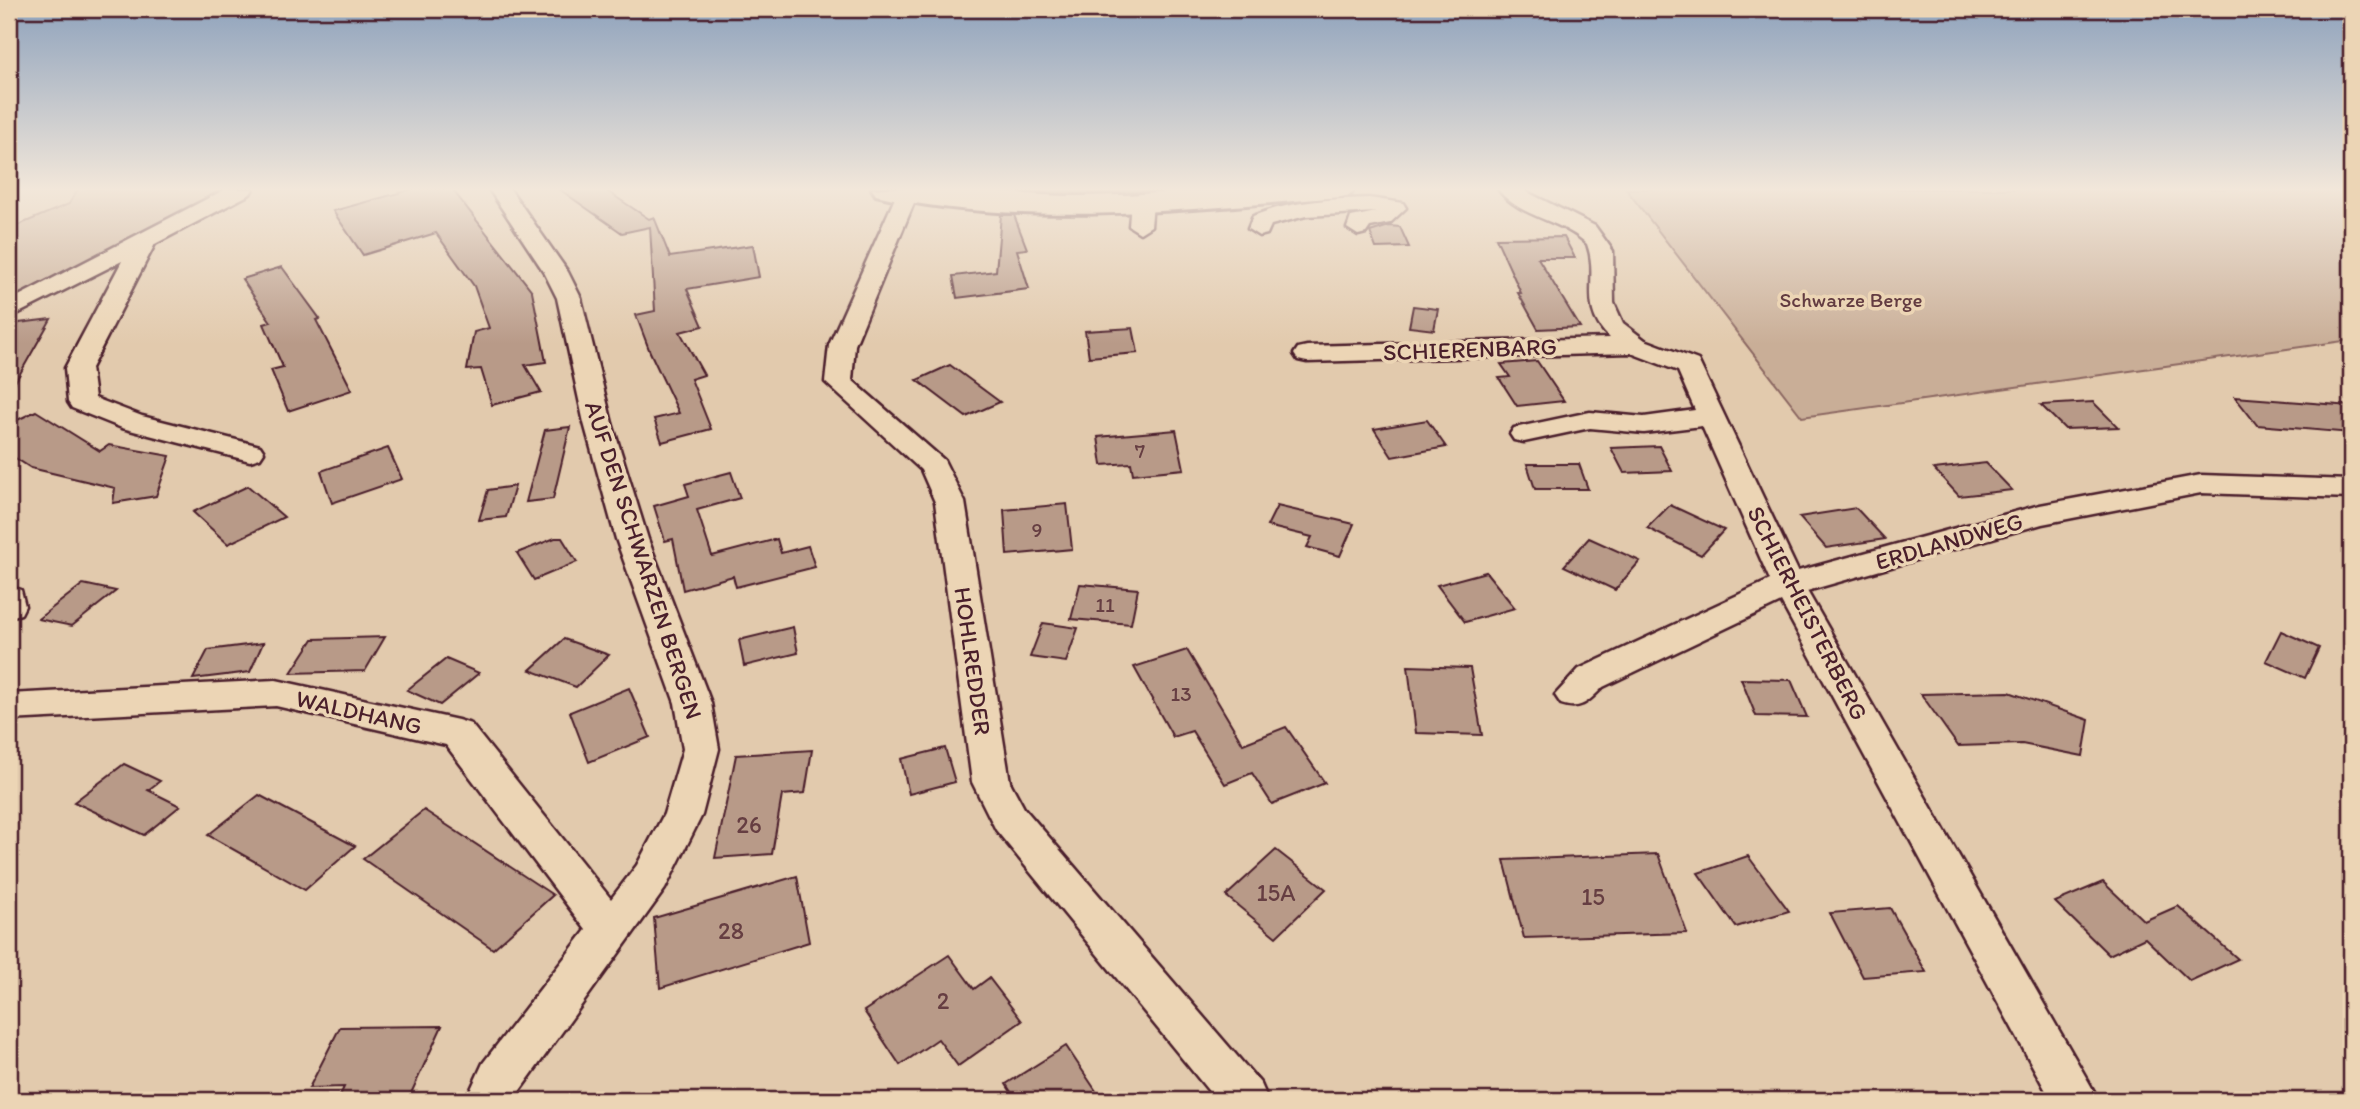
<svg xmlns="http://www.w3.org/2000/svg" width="2360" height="1109" font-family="Itim,sans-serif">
  <rect width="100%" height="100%" fill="#e2caad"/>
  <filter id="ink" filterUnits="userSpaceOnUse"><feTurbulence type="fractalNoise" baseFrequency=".0143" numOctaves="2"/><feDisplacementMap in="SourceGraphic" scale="14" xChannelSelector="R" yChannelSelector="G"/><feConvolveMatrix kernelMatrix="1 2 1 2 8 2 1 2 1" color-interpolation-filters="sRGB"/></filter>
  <g filter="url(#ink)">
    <g fill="#c9ae97" stroke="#8a6661" stroke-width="2">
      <polygon points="78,189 242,189 9,311 9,229 69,204"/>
      <polygon points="931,189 1121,189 1125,197 1034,197"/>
      <polygon points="1626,189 2351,189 2351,340 1802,417"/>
    </g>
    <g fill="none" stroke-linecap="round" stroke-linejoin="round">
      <g stroke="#825e5b" stroke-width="6">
        <polyline points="979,189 1155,191"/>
        <polyline points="1178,190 1206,189"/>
      </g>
    </g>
    <g fill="#b89a88" stroke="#4a1f2b" stroke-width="2">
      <polygon points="413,189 452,189 532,291 546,362 525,365 541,392 492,405 481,369 467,370 474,332 489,328 474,286 436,233 363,255 333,211"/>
      <polygon points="559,189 604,189 649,219 654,217 670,257 753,245 759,277 687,289 703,326 680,332 704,375 691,379 711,429 662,442 654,419 679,413 650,352 636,315 655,311 650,227 622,233"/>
      <polygon points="1001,215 1014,215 1027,249 1017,250 1029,289 957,298 953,276 996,271"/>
      <polygon points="1389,226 1400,227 1409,247 1376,248 1370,232"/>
      <polygon points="1564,237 1575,258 1538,258 1580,327 1538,329 1518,293 1521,293 1496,238"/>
      <polygon points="282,267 320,319 316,320 352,390 288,411 271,370 283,367 264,324 271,322 242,279"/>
      <polygon points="1413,306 1438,309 1434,330 1409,327"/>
      <polygon points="51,319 9,393 9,341 19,323"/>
      <polygon points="1133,328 1138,353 1089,357 1085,331"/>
      <polygon points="1537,361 1564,401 1517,406 1499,378 1510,377 1501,364"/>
      <polygon points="950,365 1000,402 966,417 917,380"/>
      <polygon points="2235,397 2351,406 2351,433 2257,425"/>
      <polygon points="2093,402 2118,427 2065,429 2041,405"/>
      <polygon points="36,411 100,451 109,445 170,456 156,496 113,503 115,488 31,468 9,454 9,424"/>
      <polygon points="1427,420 1446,447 1392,457 1374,429"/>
      <polygon points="570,427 553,499 526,502 545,430"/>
      <polygon points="1176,430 1184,469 1133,474 1131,463 1102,465 1098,437"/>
      <polygon points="1659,446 1672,471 1624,473 1611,448"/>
      <polygon points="388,448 402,479 332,503 321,471"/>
      <polygon points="1986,463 2012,490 1959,496 1934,469"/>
      <polygon points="1527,464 1579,464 1588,489 1535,489"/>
      <polygon points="731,472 740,498 697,510 712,556 777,539 781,553 808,546 815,567 736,587 733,576 683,590 673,539 665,541 654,506 689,496 685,484"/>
      <polygon points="248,486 284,517 228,544 193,512"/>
      <polygon points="515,486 506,517 479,520 488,490"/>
      <polygon points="1067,504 1072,549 1007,555 1004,510"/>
      <polygon points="1670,505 1724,530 1701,555 1647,528"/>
      <polygon points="1277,506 1354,524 1340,556 1307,547 1312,537 1267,526"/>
      <polygon points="1856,508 1885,539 1826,548 1799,517"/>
      <polygon points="555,538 562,538 577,562 534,580 517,553"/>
      <polygon points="1589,538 1640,561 1615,590 1564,566"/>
      <polygon points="1486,572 1515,608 1465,622 1437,585"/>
      <polygon points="83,584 116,591 72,626 38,619"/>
      <polygon points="1080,584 1138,589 1131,624 1071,619"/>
      <polygon points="1043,623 1078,628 1066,662 1030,657"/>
      <polygon points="793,627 798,653 744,666 739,640"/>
      <polygon points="2281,631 2319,648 2305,678 2266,661"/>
      <polygon points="385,637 365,671 291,673 313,639"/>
      <polygon points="564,639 609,655 576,687 530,670"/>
      <polygon points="263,643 250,672 193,679 208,650"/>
      <polygon points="1187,650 1243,744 1286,727 1325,783 1272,804 1252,773 1225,784 1192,731 1173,737 1134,667"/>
      <polygon points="446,659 479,673 440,705 407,690"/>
      <polygon points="1408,666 1470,668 1482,735 1416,733"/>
      <polygon points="1741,679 1791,680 1807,717 1756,716"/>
      <polygon points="629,688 650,737 589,762 570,712"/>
      <polygon points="2009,692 2089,720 2083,756 2022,744 1958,746 1921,694"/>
      <polygon points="945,748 955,782 909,794 901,759"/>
      <polygon points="812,750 805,793 782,795 772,854 715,858 736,755"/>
      <polygon points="124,764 160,781 148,790 180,806 144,835 74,802"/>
      <polygon points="259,795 355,846 305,890 208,835"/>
      <polygon points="424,810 553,895 493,949 363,859"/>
      <polygon points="1276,850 1326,889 1276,937 1226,896"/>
      <polygon points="1658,854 1687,933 1524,938 1504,860"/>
      <polygon points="1748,856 1789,911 1736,927 1698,873"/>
      <polygon points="797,876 809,942 660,988 654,918"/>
      <polygon points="2103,882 2144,921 2178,906 2238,959 2190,981 2145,938 2109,955 2055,902"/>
      <polygon points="1890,908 1926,972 1863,977 1830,913"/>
      <polygon points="949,955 974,989 989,978 1022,1021 958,1066 938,1039 900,1065 864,1011"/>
      <polygon points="442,1026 408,1100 338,1100 344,1087 309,1088 340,1027"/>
      <polygon points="1066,1046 1102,1100 1016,1100 1006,1084"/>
    </g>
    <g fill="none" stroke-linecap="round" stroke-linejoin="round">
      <g stroke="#4a1f2b" stroke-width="5">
        <g id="minor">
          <polygon points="226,189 253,189 250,194 155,244 91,368 95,398 142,416 260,446 264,452 260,458 250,461 122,428 72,408 68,402 65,368 122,261 9,318 9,301"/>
          <polygon points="489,189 510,189 568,272 581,298 612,423 648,539 711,703 719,749 702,815 665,889 513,1100 466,1100 483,1063 586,930 446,745 276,706 9,720 9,694 276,680 458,720 471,724 611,899 637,865 664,814 683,749 675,703 616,539 584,423 557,298 544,272"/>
          <polygon points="899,189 915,189 918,193 855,345 852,380 944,460 965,502 1010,782 1024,808 1261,1084 1268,1100 1216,1100 996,830 972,782 935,502 921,470 825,382 829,345"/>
          <path d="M1498 189H1521L1595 226 1613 251 1614 303 1623 323 1645 340 1698 360 1798 571 2040 505 2201 475 2351 480V498L2201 493 2042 524 1807 591 2099 1100H2051L1781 602 1603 687C1589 701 1581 711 1561 704L1555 695 1579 669 1770 580 1702 426 1644 433 1590 428 1524 442 1514 440 1510 434 1514 428 1590 412 1644 417 1695 410 1678 371 1631 353 1307 362 1298 360 1294 354 1298 348 1307 346 1610 338C1577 307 1600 279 1587 244 1562 219 1519 218 1498 189Z"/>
          <polygon points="1142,196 1153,203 1151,226 1140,233 1129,226 1131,203"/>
          <path d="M1369 198 1403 203 1406 208 1390 223 1370 227 1366 233 1358 235 1347 228 1351 217 1376 212 1306 216 1271 225 1267 234 1259 236 1248 229 1253 216C1289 201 1331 199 1369 198Z"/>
          <polygon points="9,587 21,590 25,606 21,614 9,617"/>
        </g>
      </g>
      <g stroke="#4a1f2b" stroke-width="6">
        <path id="major" d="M872 189C940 183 1010 196 1078 196 1170 196 1264 181 1354 189L1350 195 1341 197C1197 209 1016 229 876 195Z"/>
      </g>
      <use href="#minor" fill="#ecd5b5" fill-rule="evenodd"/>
      <use href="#major" fill="#ecd5b5" fill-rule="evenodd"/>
    </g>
  </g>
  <linearGradient id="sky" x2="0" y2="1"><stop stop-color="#8ea2bc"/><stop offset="0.55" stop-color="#f2e7da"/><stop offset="1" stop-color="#f2e7da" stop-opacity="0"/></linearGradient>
  <rect width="2360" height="344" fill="url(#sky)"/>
  <g text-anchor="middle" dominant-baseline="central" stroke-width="7" stroke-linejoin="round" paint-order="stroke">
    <g font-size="21" fill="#633c41" stroke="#ecd5b5">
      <text x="1851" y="299">Schwarze Berge</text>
    </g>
    <g font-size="21" fill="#663e42">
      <text x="1140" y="450">7</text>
      <text x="1037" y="529">9</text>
      <text x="1105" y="604">11</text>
      <text x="1181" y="693">13</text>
    </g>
    <g font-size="24" fill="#4a1f2b" stroke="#ecd5b5">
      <text transform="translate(1470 349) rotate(-2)">SCHIERENBARG</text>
      <text transform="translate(1949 541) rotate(-16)">ERDLANDWEG</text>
      <text transform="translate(644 560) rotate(72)">AUF DEN SCHWARZEN BERGEN</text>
      <text transform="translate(1808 613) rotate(63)">SCHIERHEISTERBERG</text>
      <text transform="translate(973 661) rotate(82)">HOHLREDDER</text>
      <text transform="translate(359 712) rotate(13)">WALDHANG</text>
    </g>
    <g font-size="24" fill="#663e42">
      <text x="749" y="824">26</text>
      <text x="1276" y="892">15A</text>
      <text x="1593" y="896">15</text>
      <text x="731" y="930">28</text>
      <text x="943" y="1000">2</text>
    </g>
  </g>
  <rect width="2360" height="1109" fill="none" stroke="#ecd5b5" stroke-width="35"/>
  <rect x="18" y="18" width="2325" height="1074" fill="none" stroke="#4a1f2b" stroke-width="2.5" filter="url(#ink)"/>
</svg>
